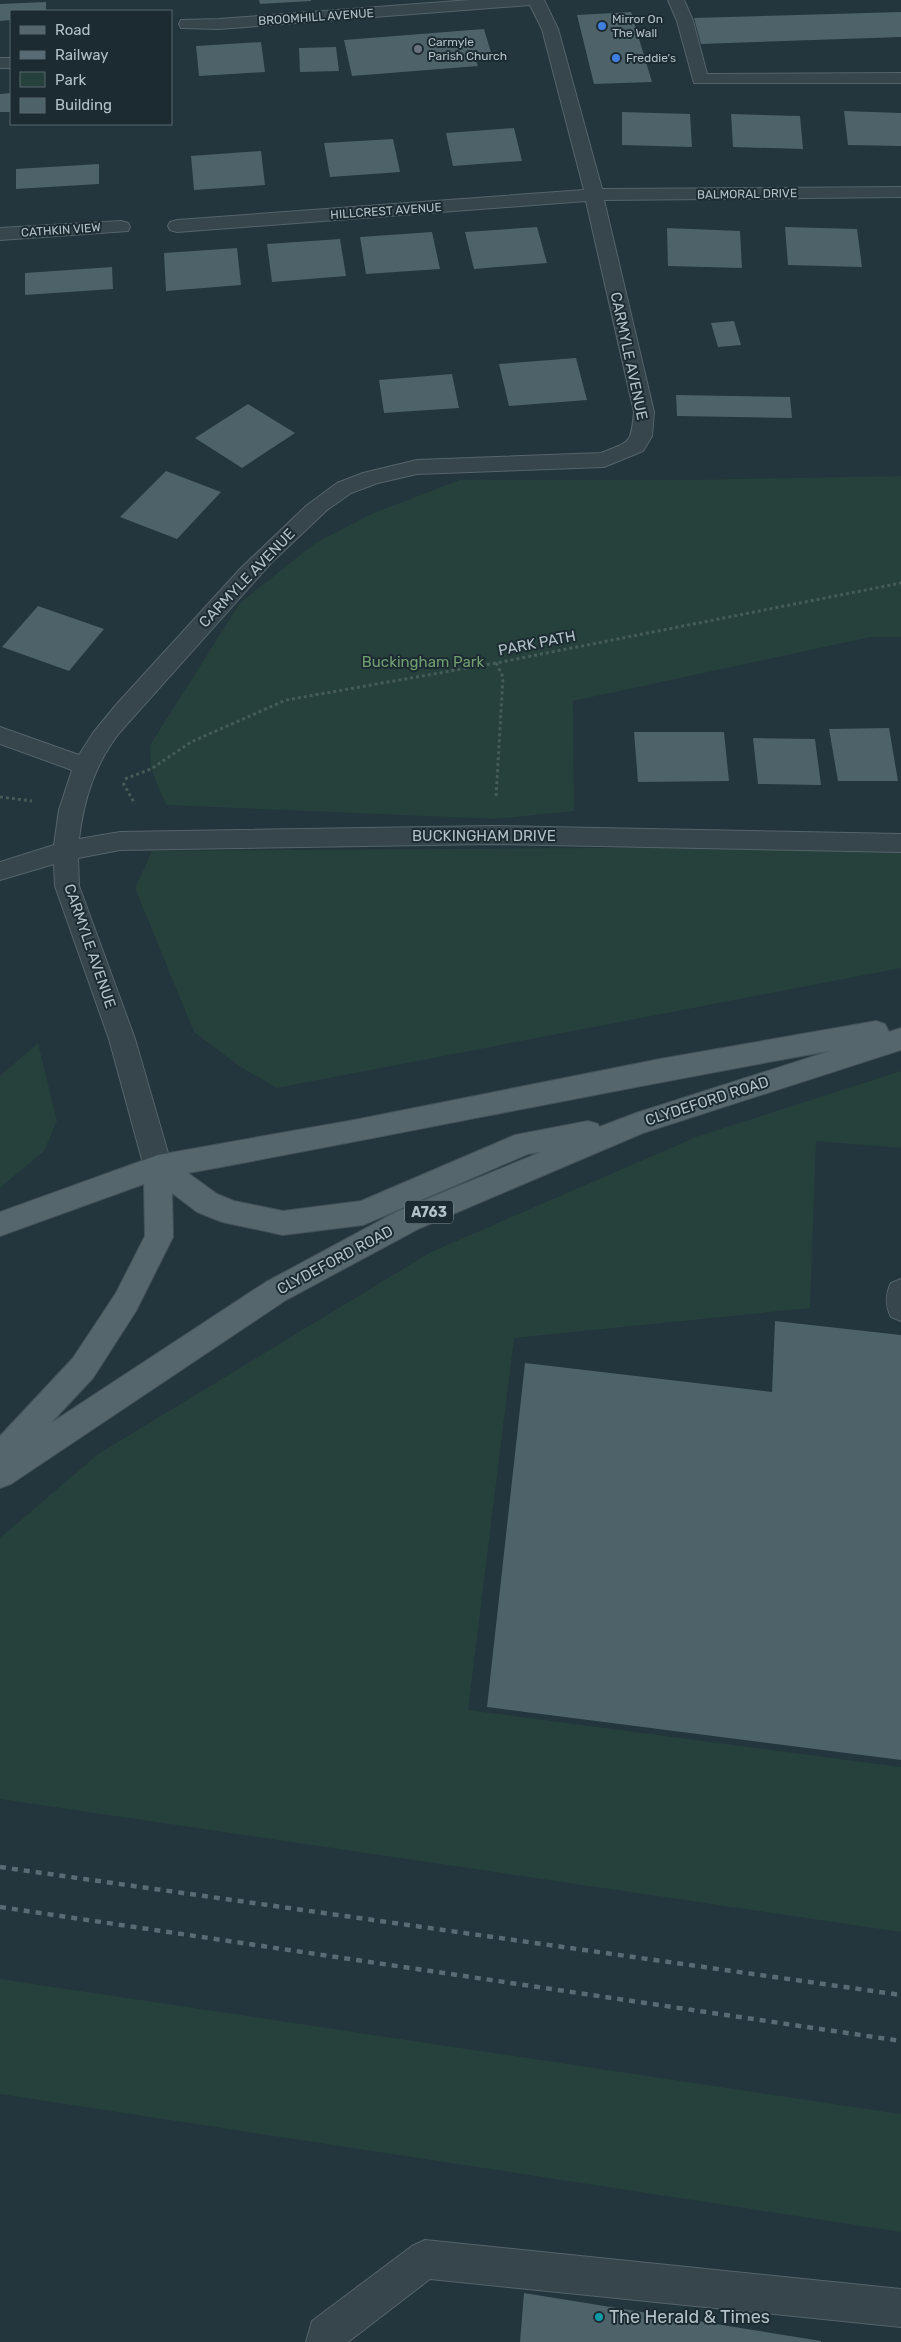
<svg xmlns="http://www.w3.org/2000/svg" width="901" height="2342" font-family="Rubik,sans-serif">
  <rect width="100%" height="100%" fill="#23353d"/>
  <g fill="#26403b">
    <polygon points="901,476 901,637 871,637 573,701 574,811 495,819 166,805 151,769 150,745 240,603 314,544 371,514 460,480 687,480"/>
    <polygon points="901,846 901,968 277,1088 239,1066 194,1032 135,888 152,851"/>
    <polygon points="38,1043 57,1121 44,1151 0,1188 0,1076"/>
    <polygon points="901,1071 901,1148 816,1141 810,1308 514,1338 468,1710 901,1767 901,1932 0,1799 0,1538 98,1454 431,1252 696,1137"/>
    <polygon points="0,1979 901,2114 901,2232 0,2094"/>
  </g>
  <g fill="#4e626a">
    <polygon points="259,0 311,0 311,1 260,4"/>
    <polygon points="46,2 46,11 11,11 11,20 0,21 0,4"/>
    <polygon points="631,12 652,82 594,84 577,15"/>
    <polygon points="901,12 901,37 872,38 701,44 694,18"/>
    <polygon points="484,29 493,59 476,61 478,66 352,76 344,40"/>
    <polygon points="261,42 265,72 199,76 196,46"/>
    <polygon points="336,47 339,71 300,72 299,48"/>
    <polygon points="11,93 11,112 0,112 0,94"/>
    <polygon points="844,111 901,113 901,146 848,145"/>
    <polygon points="622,112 690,114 692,147 622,145"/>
    <polygon points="731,114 800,116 803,149 733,147"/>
    <polygon points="514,128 522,161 453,166 446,133"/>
    <polygon points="393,139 400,172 330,177 324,143"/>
    <polygon points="261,151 265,185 194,190 191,156"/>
    <polygon points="99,164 99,184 16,189 16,169"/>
    <polygon points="537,227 547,263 474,269 465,232"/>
    <polygon points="785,227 857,229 862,267 788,265"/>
    <polygon points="667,228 740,231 742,268 668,266"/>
    <polygon points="432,232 440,269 366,274 360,237"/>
    <polygon points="340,239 346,276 272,282 267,244"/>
    <polygon points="237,248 241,285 166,291 164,253"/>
    <polygon points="112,267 113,289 25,295 25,273"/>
    <polygon points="734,321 741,345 718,347 711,323"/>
    <polygon points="576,358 587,400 509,406 499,364"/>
    <polygon points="452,374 459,408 384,413 379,380"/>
    <polygon points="676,395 790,397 792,418 677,416"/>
    <polygon points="248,404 295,433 242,468 195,438"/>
    <polygon points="166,471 221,492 177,539 120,517"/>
    <polygon points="38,606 104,629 69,671 2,647"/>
    <polygon points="889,728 898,781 838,781 829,729"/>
    <polygon points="634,732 724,732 729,781 638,782"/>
    <polygon points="753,738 815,739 821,785 758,784"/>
    <polygon points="775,1321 901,1335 901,1760 487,1707 525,1363 772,1392"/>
    <polygon points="524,2293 821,2341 821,2342 520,2342"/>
  </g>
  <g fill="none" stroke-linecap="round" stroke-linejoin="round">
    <g stroke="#55646b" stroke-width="2">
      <g id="lane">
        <polygon points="668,0 684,0 693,21 707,74 901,73 901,83 694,83 677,21"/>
        <path d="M901 1279V1321L891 1317C885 1305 885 1295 891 1283Z"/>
        <polygon points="425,2240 901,2289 901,2327 430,2279 348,2342 306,2342 312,2321 412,2246"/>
      </g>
    </g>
    <g stroke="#55646b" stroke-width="2">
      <g id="street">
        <path d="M470 0H544L558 29 602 189 901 187V197L604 200 654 412 652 436 643 451 604 467 417 474 378 483 351 493 327 510 271 563 120 732C95 764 84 798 79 839L120 832 492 826 901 834V852L492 844 120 850 78 858 79 886 135 1039 172 1167 168 1175 158 1179 148 1175 144 1167 109 1039 55 886 54 864 0 880V862L54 845 59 810 72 770 0 744V727L79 755 93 733 115 706 240 569 306 506 337 483 363 473 417 460 601 453C630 441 631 445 634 412L586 201 177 232 170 230 168 226 170 222 177 220 584 190 542 29 530 5 219 29 181 28 179 24 181 20 219 19Z"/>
        <rect x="0" y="58" width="11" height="10"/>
        <polygon points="121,221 128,223 130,227 128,231 0,240 0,228"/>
      </g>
    </g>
    <g stroke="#435259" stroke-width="2">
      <path id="primary" d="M876 1021 885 1024 889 1032 901 1028V1050L643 1133 418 1229 286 1300 11 1484 0 1488V1436L73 1358 116 1293 145 1236 144 1184 0 1236V1212L158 1155 354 1120 660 1059ZM830 1051 636 1113 599 1127 598 1124 588 1121 515 1135 361 1201 283 1211 234 1201 217 1194 188 1173C402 1134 615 1089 830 1051ZM541 1152 398 1211 266 1282 51 1423 93 1378 136 1311 173 1237 172 1193 197 1212 222 1222 283 1235 363 1225 528 1154Z"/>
    </g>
    <g stroke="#455c59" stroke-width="3" stroke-dasharray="3 3" stroke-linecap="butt">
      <polyline points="496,663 503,677 496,798"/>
      <polyline points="125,779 151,769 191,742 286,700 496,663 901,583"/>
      <polyline points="123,783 135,804"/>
      <polyline points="0,797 32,801"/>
    </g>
    <use href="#lane" fill="#37464d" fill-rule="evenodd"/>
    <use href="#street" fill="#37464d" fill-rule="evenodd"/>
    <use href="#primary" fill="#55666d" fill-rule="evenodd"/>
    <g stroke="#596b74" stroke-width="4.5" stroke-dasharray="6 6" stroke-linecap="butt">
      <polyline points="0,1867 901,1995"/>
      <polyline points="0,1907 901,2041"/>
    </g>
  </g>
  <g fill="#3f7fe0" stroke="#1c2b32" stroke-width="2">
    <circle cx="602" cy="26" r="5"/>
    <circle cx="616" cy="58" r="5"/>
  </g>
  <circle fill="#6b7280" stroke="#1c2b32" stroke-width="2" cx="418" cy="49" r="5"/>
  <circle fill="#0f9aa8" stroke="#1c2b32" stroke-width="2" cx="599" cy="2317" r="5"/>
  <g text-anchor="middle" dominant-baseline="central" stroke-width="4" stroke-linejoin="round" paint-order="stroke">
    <g font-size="12" fill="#b2c1c8" stroke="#1c2b32">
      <text transform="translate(316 17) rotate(-4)">BROOMHILL AVENUE</text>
      <text transform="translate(747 194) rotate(-1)">BALMORAL DRIVE</text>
      <text transform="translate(386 211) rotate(-4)">HILLCREST AVENUE</text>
      <text transform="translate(61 230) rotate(-4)">CATHKIN VIEW</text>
    </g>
    <g font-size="12" fill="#b2c1c8" stroke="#1c2b32" text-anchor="start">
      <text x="612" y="19">Mirror On<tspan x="612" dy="14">The Wall</tspan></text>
      <text x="428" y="42">Carmyle<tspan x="428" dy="14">Parish Church</tspan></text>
      <text x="626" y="58">Freddie's</text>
    </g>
    <rect fill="#1c2b32" stroke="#85949b" stroke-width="1" x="405" y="1200.5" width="48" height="23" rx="4"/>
    <g font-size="14" font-weight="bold" fill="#b2c1c8">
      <text x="429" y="1212">A763</text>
    </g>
    <g font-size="15" fill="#b2c1c8" stroke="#1c2b32">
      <text transform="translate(629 356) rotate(78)">CARMYLE AVENUE</text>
      <text transform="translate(247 578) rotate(-46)">CARMYLE AVENUE</text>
      <text transform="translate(537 643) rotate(-11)">PARK PATH</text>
      <text x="484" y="836">BUCKINGHAM DRIVE</text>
      <text transform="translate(90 946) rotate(71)">CARMYLE AVENUE</text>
      <text transform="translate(707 1101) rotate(-18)">CLYDEFORD ROAD</text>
      <text transform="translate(335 1260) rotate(-28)">CLYDEFORD ROAD</text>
    </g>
    <g font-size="15" fill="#729f70" stroke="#1c2b32">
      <text x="423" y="662">Buckingham Park</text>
    </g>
    <g font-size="18" fill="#b2c1c8" stroke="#1c2b32" text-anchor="start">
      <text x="609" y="2317">The Herald &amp; Times</text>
    </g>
  </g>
  <rect x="10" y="10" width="162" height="115" fill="#1c2b32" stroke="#58676e"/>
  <rect x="20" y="26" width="25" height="8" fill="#55666d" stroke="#58676e"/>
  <text x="55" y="35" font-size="15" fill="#b2c1c8">Road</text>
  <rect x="20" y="51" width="25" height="8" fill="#596b74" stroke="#58676e"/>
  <text x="55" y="60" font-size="15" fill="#b2c1c8">Railway</text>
  <rect x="20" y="72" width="25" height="15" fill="#26403b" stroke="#58676e"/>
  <text x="55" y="85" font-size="15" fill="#b2c1c8">Park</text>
  <rect x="20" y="98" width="25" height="15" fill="#4e626a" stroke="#58676e"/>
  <text x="55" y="110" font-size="15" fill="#b2c1c8">Building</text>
</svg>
